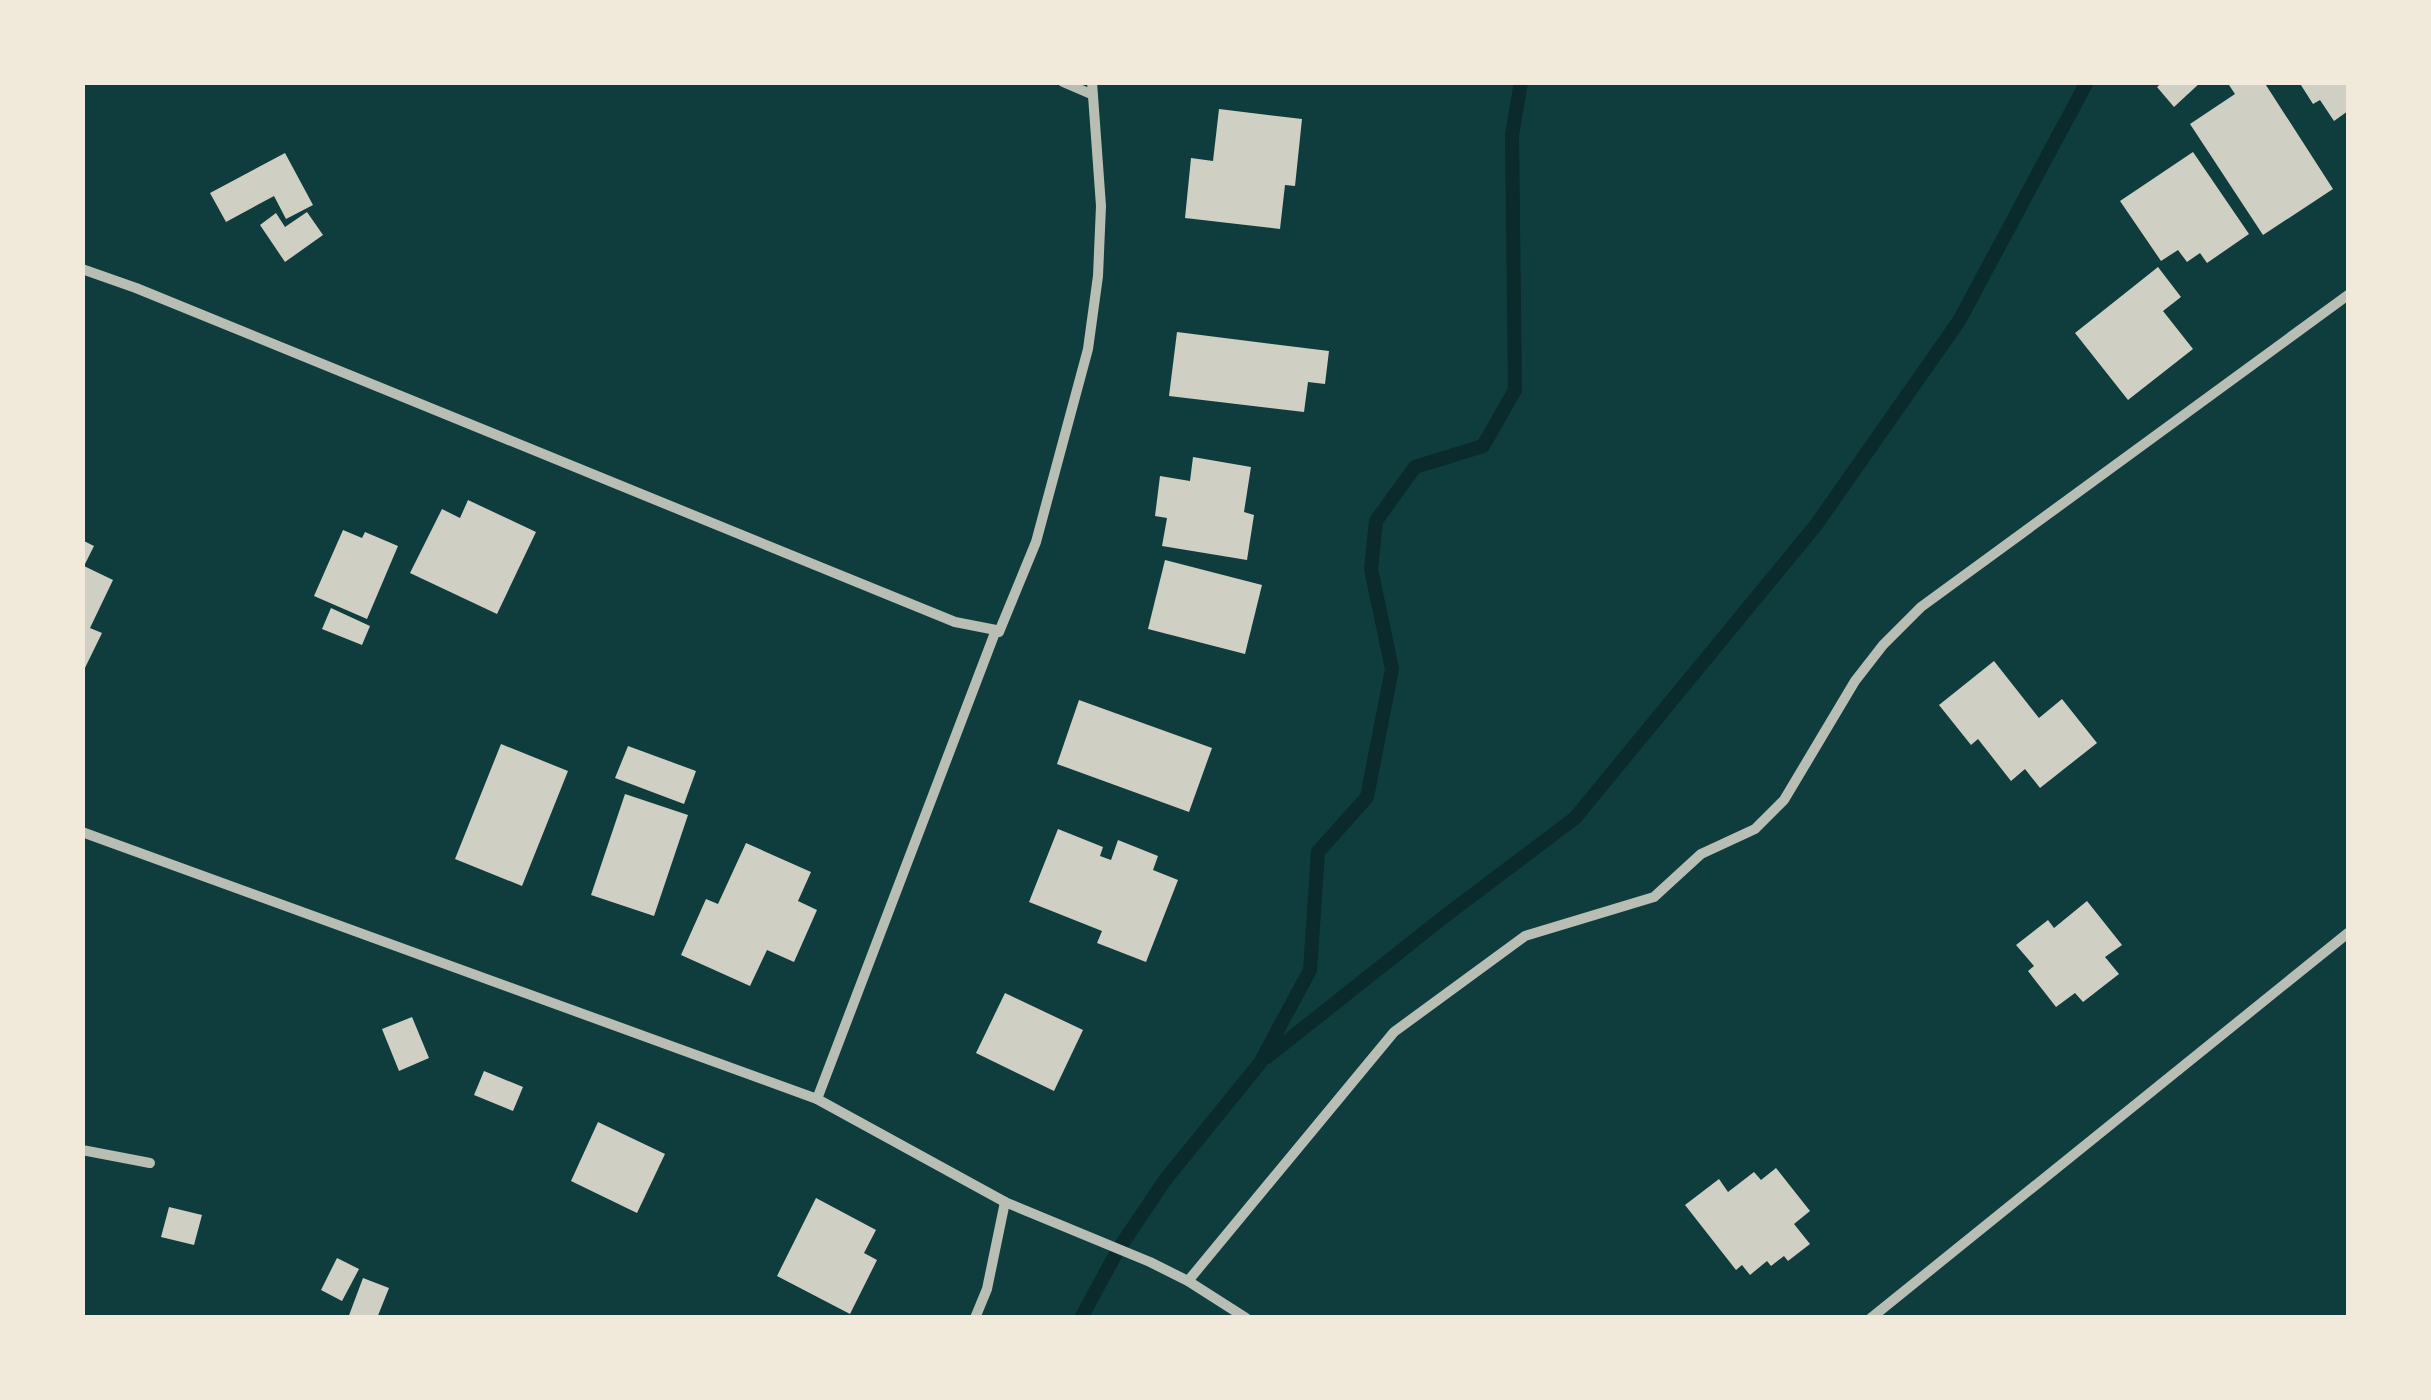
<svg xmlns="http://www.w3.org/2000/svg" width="2431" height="1400" font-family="'PT Sans Narrow',sans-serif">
  <rect width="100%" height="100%" fill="#0f3d3e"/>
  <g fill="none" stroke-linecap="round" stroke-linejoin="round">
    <g stroke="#0a2a2b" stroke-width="14">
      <polyline points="1267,1057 1445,916 1575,818 1816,525 1959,321 2087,82"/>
      <polyline points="1081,1318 1118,1250 1165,1180 1260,1063 1310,970 1318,852 1367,797 1392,669 1371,569 1376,521 1415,467 1483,446 1515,390 1512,135 1521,82"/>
    </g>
  </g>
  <g fill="#cfcfc3">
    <polygon points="2163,82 2201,82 2174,107 2157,87"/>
    <polygon points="2227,82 2264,82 2333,189 2263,235 2190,124 2235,94"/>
    <polygon points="2299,82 2348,82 2348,111 2334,121 2320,100 2313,104"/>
    <polygon points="1219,109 1302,119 1295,186 1285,185 1280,229 1185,218 1191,158 1213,161"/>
    <polygon points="2193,152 2249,234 2207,263 2200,253 2187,262 2178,250 2161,261 2120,201"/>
    <polygon points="285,153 313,205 286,219 274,196 226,222 210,193"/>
    <polygon points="307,212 323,235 285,262 260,225 276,213 285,227"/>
    <polygon points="2158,267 2181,297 2163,311 2193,349 2128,400 2075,333"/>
    <polygon points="1177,332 1329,351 1325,384 1308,382 1304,412 1169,396"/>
    <polygon points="1193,457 1251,467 1244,512 1254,515 1247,560 1162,546 1167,518 1155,516 1160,476 1190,481"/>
    <polygon points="468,500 536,532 497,614 410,573 442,509 460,518"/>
    <polygon points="343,530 362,538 365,532 398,546 367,619 314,596"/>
    <polygon points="82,540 94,546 84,566 113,580 90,628 102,633 82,674"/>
    <polygon points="1165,560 1262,585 1245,654 1148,629"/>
    <polygon points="331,608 370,626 362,645 322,629"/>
    <polygon points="1994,661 2039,718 2062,699 2097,743 2040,788 2025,769 2011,781 1978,739 1971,745 1939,705"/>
    <polygon points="1079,700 1212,748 1189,812 1057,764"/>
    <polygon points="501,744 568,771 522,886 455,859"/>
    <polygon points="628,746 696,771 684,804 615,778"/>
    <polygon points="625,794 688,815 654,916 591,895"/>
    <polygon points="1058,829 1103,847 1100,856 1111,860 1118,840 1158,856 1153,870 1178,880 1146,962 1097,943 1102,931 1029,902"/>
    <polygon points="746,843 811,872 798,901 817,910 794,962 767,950 750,986 681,955 706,899 718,904"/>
    <polygon points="2087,901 2122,945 2105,957 2119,974 2083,1002 2075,993 2056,1007 2028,971 2034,966 2016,945 2048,920 2054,928"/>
    <polygon points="1005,993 1083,1030 1054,1091 976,1053"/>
    <polygon points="412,1017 429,1058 399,1071 382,1029"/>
    <polygon points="484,1071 523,1087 513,1111 474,1095"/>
    <polygon points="598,1122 665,1154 637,1213 571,1181"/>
    <polygon points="1776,1168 1810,1211 1794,1224 1810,1244 1788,1261 1784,1256 1771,1266 1767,1261 1750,1275 1742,1265 1736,1270 1685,1205 1719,1179 1728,1192 1754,1172 1761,1180"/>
    <polygon points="816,1198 876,1230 864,1253 877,1260 850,1314 777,1276"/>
    <polygon points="169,1207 202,1215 194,1245 161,1237"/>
    <polygon points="337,1258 359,1269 342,1301 321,1290"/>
    <polygon points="363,1278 389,1288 377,1318 348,1318"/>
  </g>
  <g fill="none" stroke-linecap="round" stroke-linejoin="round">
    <g stroke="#b8beb3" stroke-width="10">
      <polyline points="1063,82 1091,94"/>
      <polyline points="82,269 136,288 955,622 996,630"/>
      <polyline points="82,832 817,1099 1005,1202 1150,1262 1188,1281 1246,1318"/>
      <polyline points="817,1099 996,630 999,632 1036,542 1088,349 1098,276 1101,206 1092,82"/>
      <polyline points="82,1150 150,1163"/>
      <polyline points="1188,1281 1394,1032 1525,936 1654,897 1701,854 1755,829 1784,800 1855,681 1883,645 1921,607 2348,295"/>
      <polyline points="975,1318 987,1289 1005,1202"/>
      <polyline points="1871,1318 2348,933"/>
    </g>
  </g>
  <rect width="2431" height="1400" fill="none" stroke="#f1e9da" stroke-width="170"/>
</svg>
